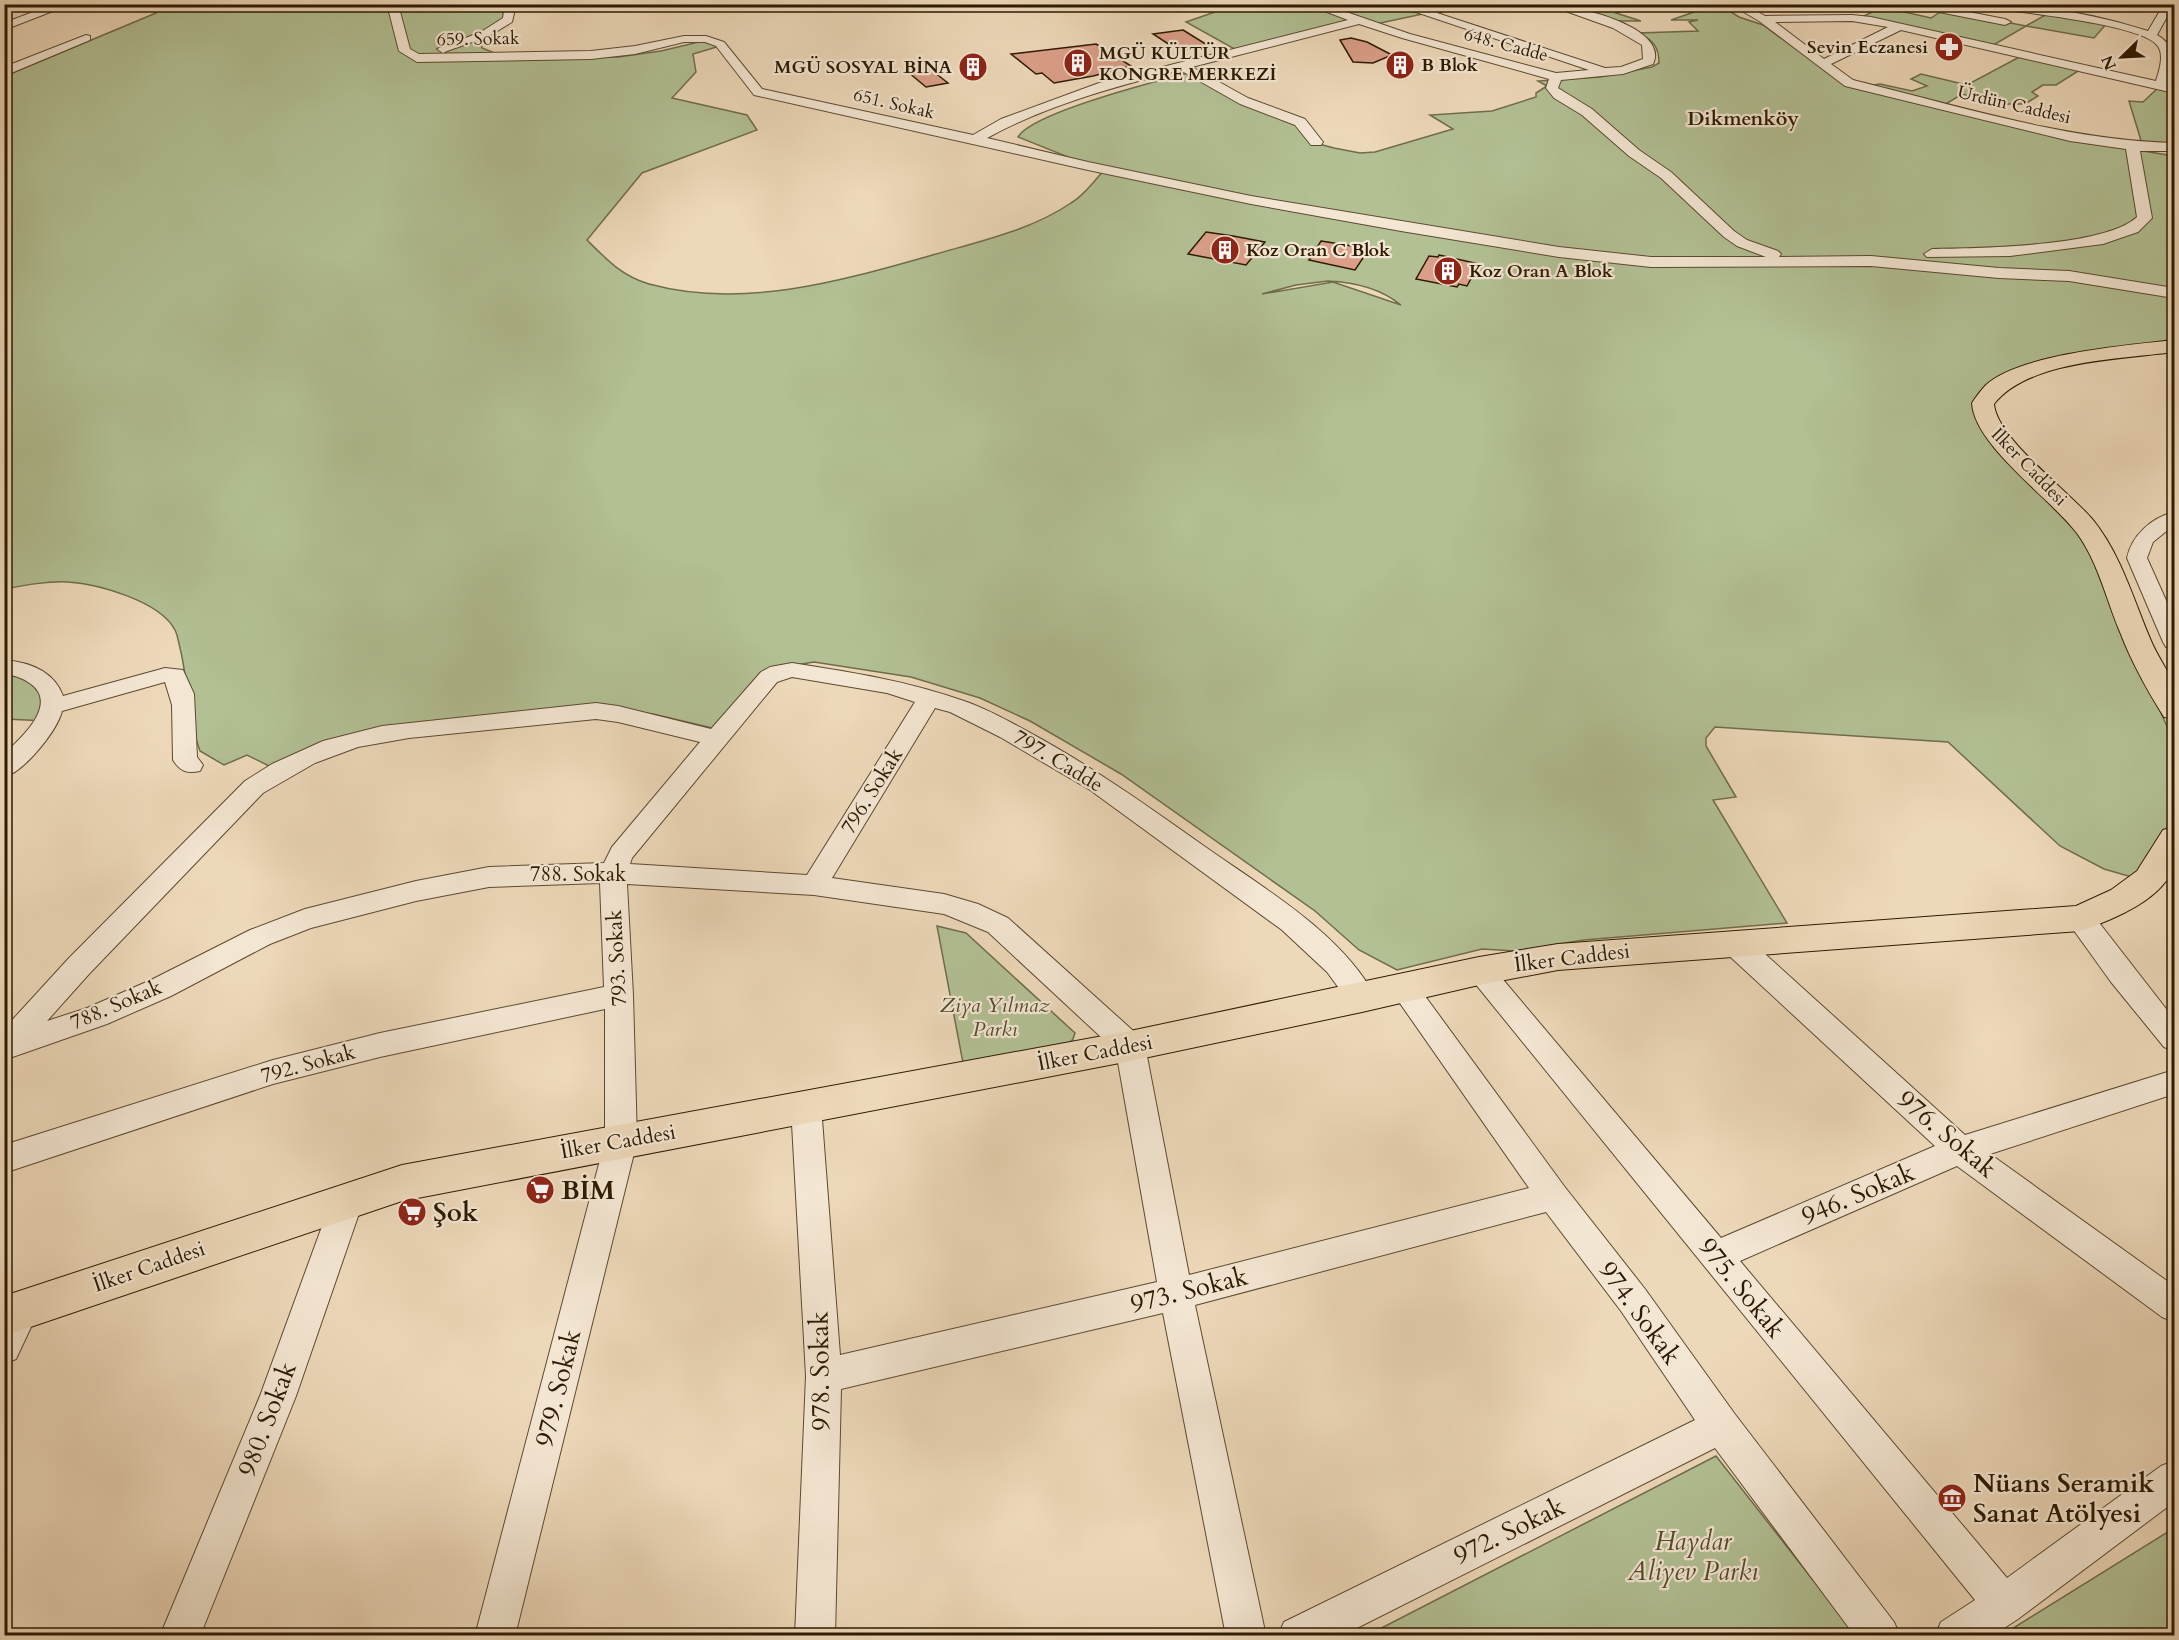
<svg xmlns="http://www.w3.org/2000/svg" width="2179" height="1640" font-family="Cardo,serif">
  <rect width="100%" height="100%" fill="#edd8b9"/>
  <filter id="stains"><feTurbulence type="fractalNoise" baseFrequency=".00333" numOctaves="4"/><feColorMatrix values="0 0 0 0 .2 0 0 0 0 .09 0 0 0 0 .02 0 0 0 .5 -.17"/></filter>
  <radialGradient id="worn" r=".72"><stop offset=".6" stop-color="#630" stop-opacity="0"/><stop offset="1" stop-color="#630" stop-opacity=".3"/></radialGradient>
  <g fill="#b2c094" stroke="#6f6d4b" stroke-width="1.5" fill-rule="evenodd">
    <path d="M165 5H503L504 21 480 35 482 48 510 59 618 57 661 51 703 41 720 46 693 54 696 72 672 98 747 115 757 130 642 173 587 240C607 260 622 276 649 284 744 310 844 280 936 254 982 241 1031 230 1071 203 1083 196 1095 181 1103 171L1018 137C1032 113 1157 81 1188 73L1293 121 1319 144 1334 148 1360 153 1375 152 1453 129 1430 115 1492 111 1536 97V93L1547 86 1538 81 1600 77 1652 67 1659 63C1659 46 1653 41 1639 33L1698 31 1689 22 1698 20H1671L1694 12 1689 5H1720L1739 17 1763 25 1831 74 2061 138 2174 156V342L2058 360 1980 407 2074 518 2174 742V825L2167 842 2135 878 2104 869 2060 846 1948 742 1715 727 1706 738V746L1736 797 1713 800 1787 923 1584 940 1515 951 1482 949 1397 970 1359 950 1315 911 1121 774 1030 721 980 698 911 677 814 662 784 667 725 731 653 714 596 707 384 730 273 768 247 755 224 765 200 751C189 720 188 685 181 652 179 645 178 636 175 630 160 601 98 584 68 582 47 581 26 585 5 589V76L156 13ZM1328 281C1354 282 1381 289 1401 305L1333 282 1262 294 1296 285Z"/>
    <polygon points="1235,5 1465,5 1371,25 1358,21 1238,51 1186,22"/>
    <polygon points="1551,5 1646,5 1616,13 1641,21 1614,21"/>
    <polygon points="1882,7 1931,18 1943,10 2026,26 2047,14 2107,23 2094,38 2026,26 1990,47 1860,18"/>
    <polygon points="2023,55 2083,68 2056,85 2043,85 2032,92 2038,96 2025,104 2003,104 1962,94 1941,107 1861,87 1880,84 1912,91 1927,86 1911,79 1921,74 1967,85"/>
    <polygon points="2160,86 2174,89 2174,147 2143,147 2129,101 2143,102"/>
    <polygon points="4,667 36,676 47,721 5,719"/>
    <polygon points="937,926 966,933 1075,1033 1073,1039 1066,1047 963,1063"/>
    <polygon points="1716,1456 1856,1635 1366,1636"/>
    <polygon points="2174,1528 2174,1635 2002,1635"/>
  </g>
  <g fill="#db9f89" stroke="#2c1a02" stroke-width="1.5">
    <polygon points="1183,30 1209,46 1179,51 1153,34"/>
    <polygon points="1351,38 1367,42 1392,55 1373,63 1353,62 1340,40"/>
    <polygon points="1096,44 1131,66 1093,76 1054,83 1042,73 1036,74 1011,54"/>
    <polygon points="930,69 948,83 926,87 908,72"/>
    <polygon points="1206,232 1233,236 1265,242 1246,265 1188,254"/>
    <polygon points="1321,241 1340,244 1369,249 1355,270 1309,260"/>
    <polygon points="1439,255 1479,264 1467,286 1459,284 1457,287 1416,279 1429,256 1438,257"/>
  </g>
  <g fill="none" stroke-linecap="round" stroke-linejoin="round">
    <g stroke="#5c4a30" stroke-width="2">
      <g id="minor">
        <polygon points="54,4 71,4 4,30 4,23"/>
        <path d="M387 4H398L410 49 419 54 591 51 635 46 684 36H706L724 42 762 89 973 135 1001 119 1099 83 1348 20 1306 4H1323L1410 34 1556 73 1589 70 1392 4H1410L1425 9 1448 4H1470L1437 13 1605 68 1621 67 1643 59 1642 45 1613 28 1546 4C1570 4 1671 26 1653 64L1623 74 1561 80 1558 88 1592 109 1639 150 1671 172 1734 231 1747 240 1778 251 1781 254 1779 257 1871 256 1999 268 2069 271 2174 288V298L2069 281 1999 278 1871 266 1651 267 1559 257 1401 231 1251 204 1088 170 754 95 716 46 705 42H684L635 54 591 59 417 62 399 51ZM1359 24 1402 38 1549 79 1546 88 1554 98 1582 115 1629 156 1661 178 1724 237 1737 246 1766 257H1651L1559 247 1251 196 1088 162 987 138C1047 105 1114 87 1180 70L1240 104 1295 125 1311 145H1321L1323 142 1305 119 1248 98 1192 67Z"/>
        <polygon points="505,4 516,4 512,22 489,36 447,51 443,53 437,49 481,32 503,18"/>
        <path d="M1730 4H1744L1765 16 1852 15 1871 17 2156 81C2159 71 2165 54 2157 45 2140 24 2017 12 1986 7L1981 4C2036 4 2095 14 2148 31L2164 4H2174L2157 35C2177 46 2174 65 2167 84L2174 85V93L1901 30 1831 64 1853 80C1959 106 2065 140 2174 143V151H2140L2152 218 2138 232 2103 244 2010 256 1927 257 1924 254 1932 249C1979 248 2105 247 2137 217L2126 149 2070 141 1845 86 1759 21ZM1852 21 1888 27 1824 59 1775 22Z"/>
        <polygon points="1943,7 2005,19 2011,22 2005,25 1939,12 1937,10"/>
        <polygon points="86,35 90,36 90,40 4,76 4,67"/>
        <path d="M2174 512V525L2153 542 2147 558 2174 618V649L2166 647 2163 642 2127 558C2132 535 2151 518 2174 512Z"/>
        <path d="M4 660C29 662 54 671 63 696L165 668 183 670 194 694 197 757 203 765 200 771C187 774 180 771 173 760L172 705 165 682 62 711C57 731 24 772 4 777V754C20 739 59 705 31 684 23 678 14 675 4 674Z"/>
        <path d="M792 663C851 672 908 681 964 701 988 709 1012 723 1034 735 1094 768 1149 807 1204 846 1263 888 1342 933 1376 998L1372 1006 1362 1009 1352 1006 1327 972 1282 930 1090 790 1000 737 950 712 935 708 832 878 944 894 978 904 1008 918 1140 1037 1145 1046 1189 1275 1529 1188 1390 989 1394 981 1404 978 1414 981 1564 1186 1645 1289 1734 1413 1894 1622 1900 1636H1855L1715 1448 1341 1636H1278L1284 1622 1695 1420 1621 1311 1546 1212 1195 1305 1266 1636H1226L1163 1313 841 1389 835 1636H795L806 1376 791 1106 795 1097 806 1093 817 1097 821 1106 840 1355 1157 1282 1116 1051 988 932 944 914 814 895 627 884 633 995 637 1141 515 1636H475L605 1141V1009L380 1057 273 1084 4 1173V1145L273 1060 380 1033 604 987 600 883 489 887 416 901 311 928 270 944 171 996 107 1024 4 1060V1029L69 958 245 781 272 764 323 741 382 726 596 703 618 706 711 729 761 672 770 667ZM792 677 887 693 915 702 807 875 630 864 632 858 777 682ZM596 719 618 722 700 742 612 847 604 863 489 867 416 881 305 909 250 930 151 980 87 1008 47 1021 89 974 263 793 315 763 358 747 409 738Z"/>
        <polygon points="2080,908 2090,911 2174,1019 2174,1051 2164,1047 2111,982 2070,925 2066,918 2070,911"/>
        <polygon points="1734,932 1744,935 1965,1135 2174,1070 2174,1094 1990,1154 2174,1286 2174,1322 2162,1317 1957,1166 1740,1261 2007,1578 2161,1466 2174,1461 2174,1502 2018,1619 1992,1636 1935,1636 1941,1622 1975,1600 1465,971 1469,963 1479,960 1489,963 1721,1238 1935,1146 1724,951 1720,943 1724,935"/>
        <polygon points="348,1185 359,1189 364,1199 296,1396 200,1636 160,1636 260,1396 332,1199 337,1189"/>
        <polygon points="22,1294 34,1299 39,1310 16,1359 4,1364 4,1309 10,1299"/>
      </g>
    </g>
    <g stroke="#2c1a02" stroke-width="2">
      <g id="major">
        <path d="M2174 340V352C2123 359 2028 360 1994 404 1997 439 2069 491 2093 520 2122 556 2134 602 2152 643 2158 657 2168 670 2173 684 2177 693 2175 710 2174 719L2164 717C2147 690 2131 661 2120 632 2106 599 2098 561 2076 532 2050 498 1974 445 1972 403 1976 397 1981 390 1986 385 2019 354 2129 345 2174 340Z"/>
        <path d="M2174 827C2175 837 2177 853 2174 863 2168 898 2110 921 2080 931L1558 970 1479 985 1362 1012 1130 1061 402 1201 4 1336V1296L402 1165 1130 1031 1479 957 1558 944 2076 906 2111 890 2137 871 2163 830Z"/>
      </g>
    </g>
    <use href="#minor" fill="#f3e6d2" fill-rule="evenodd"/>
    <use href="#major" fill="#edd8b9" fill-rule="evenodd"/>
  </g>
  <defs>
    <g id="pharmacy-disc" transform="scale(1.5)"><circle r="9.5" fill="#8f2418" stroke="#f3e6d2"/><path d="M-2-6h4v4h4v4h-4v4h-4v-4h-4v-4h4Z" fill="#fff"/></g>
    <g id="building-disc" transform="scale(1.5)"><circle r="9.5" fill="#8f2418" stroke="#f3e6d2"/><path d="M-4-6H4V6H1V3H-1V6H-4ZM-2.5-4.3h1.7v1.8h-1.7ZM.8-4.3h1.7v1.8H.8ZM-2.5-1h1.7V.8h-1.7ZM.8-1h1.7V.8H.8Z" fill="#fff"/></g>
    <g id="supermarket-disc" transform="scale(1.5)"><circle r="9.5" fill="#8f2418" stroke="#f3e6d2"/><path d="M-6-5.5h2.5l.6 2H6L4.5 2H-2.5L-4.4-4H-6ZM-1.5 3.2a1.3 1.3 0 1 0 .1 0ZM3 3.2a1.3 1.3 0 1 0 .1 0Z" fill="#fff"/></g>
    <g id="museum-disc" transform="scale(1.5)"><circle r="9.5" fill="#8f2418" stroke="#f3e6d2"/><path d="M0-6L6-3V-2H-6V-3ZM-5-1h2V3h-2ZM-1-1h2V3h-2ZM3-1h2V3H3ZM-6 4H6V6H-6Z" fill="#fff"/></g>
  </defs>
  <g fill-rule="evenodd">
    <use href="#pharmacy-disc" x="1949" y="47"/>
    <use href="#building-disc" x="1078" y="63"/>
    <use href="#building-disc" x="1400" y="65"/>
    <use href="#building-disc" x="973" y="67"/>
    <use href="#building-disc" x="1225" y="250"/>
    <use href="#building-disc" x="1448" y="271"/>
    <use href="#supermarket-disc" x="540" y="1190"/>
    <use href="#supermarket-disc" x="412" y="1212"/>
    <use href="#museum-disc" x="1952" y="1498"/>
  </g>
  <g text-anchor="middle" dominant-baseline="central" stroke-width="4.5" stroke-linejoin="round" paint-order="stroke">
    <g font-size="18" fill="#2c1a02" stroke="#f3e6d2">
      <text transform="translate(478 39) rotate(-1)">659. Sokak</text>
      <text transform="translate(1506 45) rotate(15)">648. Cadde</text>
      <text transform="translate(894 104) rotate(13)">651. Sokak</text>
      <text transform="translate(2014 105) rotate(13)">Ürdün Caddesi</text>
      <text transform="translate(2029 467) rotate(46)">İlker Caddesi</text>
    </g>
    <g font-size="18" font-weight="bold" fill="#2c1a02" stroke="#f3e6d2" text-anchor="start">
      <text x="1928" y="47" text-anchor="end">Sevin Eczanesi</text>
      <text x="1099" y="53">MGÜ KÜLTÜR<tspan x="1099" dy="21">KONGRE MERKEZİ</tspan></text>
      <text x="1421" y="65">B Blok</text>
      <text x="952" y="67" text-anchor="end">MGÜ SOSYAL BİNA</text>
      <text x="1246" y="250">Koz Oran C Blok</text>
      <text x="1469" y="271">Koz Oran A Blok</text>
    </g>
    <g font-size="20" font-weight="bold" fill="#2c1a02" stroke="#f3e6d2">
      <text x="1743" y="118">Dikmenköy</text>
    </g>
    <g font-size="21" fill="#2c1a02" stroke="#f3e6d2">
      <text transform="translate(1058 761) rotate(31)">797. Cadde</text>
      <text transform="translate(872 791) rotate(-58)">796. Sokak</text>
      <text x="578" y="874">788. Sokak</text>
      <text transform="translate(617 958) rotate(-93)">793. Sokak</text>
      <text transform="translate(1572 958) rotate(-7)">İlker Caddesi</text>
      <text transform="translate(116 1005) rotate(-23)">788. Sokak</text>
      <text transform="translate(1095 1053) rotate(-11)">İlker Caddesi</text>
      <text transform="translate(308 1064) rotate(-15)">792. Sokak</text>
      <text transform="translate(618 1142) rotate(-10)">İlker Caddesi</text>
      <text transform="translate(149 1267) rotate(-19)">İlker Caddesi</text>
    </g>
    <g font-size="21" font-style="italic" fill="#544c2e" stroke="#f3e6d2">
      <text x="995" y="1005">Ziya Yılmaz<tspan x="995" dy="24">Parkı</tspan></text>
    </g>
    <g font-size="26" fill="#2c1a02" stroke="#f3e6d2">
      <text transform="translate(1947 1134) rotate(40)">976. Sokak</text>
      <text transform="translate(1858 1194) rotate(-23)">946. Sokak</text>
      <text transform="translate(1742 1288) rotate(51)">975. Sokak</text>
      <text transform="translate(1189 1290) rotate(-14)">973. Sokak</text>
      <text transform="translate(1640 1313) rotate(54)">974. Sokak</text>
      <text transform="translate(820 1371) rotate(-91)">978. Sokak</text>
      <text transform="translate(558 1388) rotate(-76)">979. Sokak</text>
      <text transform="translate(267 1419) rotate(-69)">980. Sokak</text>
      <text transform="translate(1509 1531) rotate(-26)">972. Sokak</text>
    </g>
    <g font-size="26" font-weight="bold" fill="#2c1a02" stroke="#f3e6d2" text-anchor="start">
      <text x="561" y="1190">BİM</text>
      <text x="433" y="1212">Şok</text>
      <text x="1973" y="1483">Nüans Seramik<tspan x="1973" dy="30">Sanat Atölyesi</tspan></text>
    </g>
    <g font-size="26" font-style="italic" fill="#544c2e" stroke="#f3e6d2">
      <text x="1693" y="1541">Haydar<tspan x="1693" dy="30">Aliyev Parkı</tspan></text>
    </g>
  </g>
  <rect width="2179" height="1640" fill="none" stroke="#edd8b9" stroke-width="24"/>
  <rect x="6" y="6" width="2167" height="1628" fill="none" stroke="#2c1a02" stroke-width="3"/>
  <rect x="12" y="12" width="2155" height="1616" fill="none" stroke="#2c1a02" stroke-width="1.5"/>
  <g transform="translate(2122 57) rotate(246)" stroke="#f3e6d2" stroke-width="4.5" paint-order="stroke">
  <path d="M0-4.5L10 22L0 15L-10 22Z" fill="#2c1a02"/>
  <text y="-9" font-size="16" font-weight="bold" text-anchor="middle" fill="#2c1a02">N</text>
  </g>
  <rect width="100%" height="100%" filter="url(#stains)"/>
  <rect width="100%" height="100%" fill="url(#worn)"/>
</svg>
